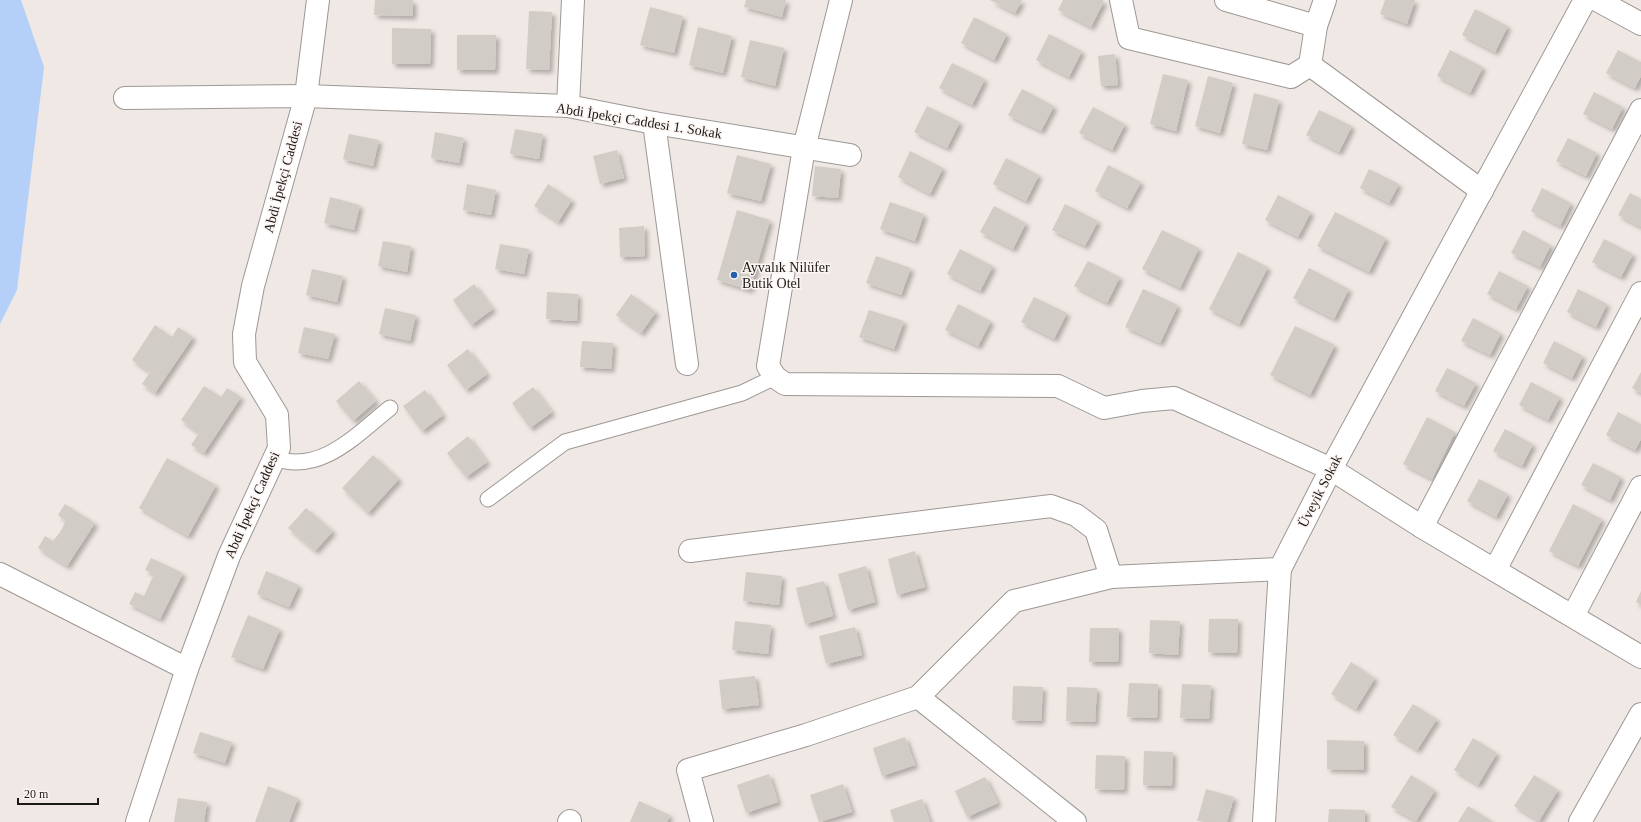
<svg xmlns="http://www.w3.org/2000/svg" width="1641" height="822" font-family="Georgia,serif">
  <defs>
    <filter id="shadow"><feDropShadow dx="3.5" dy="3.5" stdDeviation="2" flood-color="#0004"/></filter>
  </defs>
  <rect width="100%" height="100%" fill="#efe8e4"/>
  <polygon fill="#b4d0f8" points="0,0 21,0 44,67 17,290 0,324"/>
  <g fill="#d2ccc7" filter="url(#shadow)">
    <polygon points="375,0 413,0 413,16 374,15"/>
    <polygon points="746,0 786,0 782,17 744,7"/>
    <polygon points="990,0 1022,0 1015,13"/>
    <polygon points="1063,0 1102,0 1104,1 1091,27 1058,10"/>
    <polygon points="1385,0 1415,0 1407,24 1380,14"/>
    <polygon points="650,7 683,16 674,53 640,45"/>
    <polygon points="1475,9 1508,26 1495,52 1462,35"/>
    <polygon points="529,11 552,12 549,70 526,69"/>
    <polygon points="974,17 1007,34 994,60 961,43"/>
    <polygon points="698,27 732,36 723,73 689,65"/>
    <polygon points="392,28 431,29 430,64 392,64"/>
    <polygon points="1049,34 1082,51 1069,77 1036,60"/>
    <polygon points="457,35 496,35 495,70 457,70"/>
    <polygon points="750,40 784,48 775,86 741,77"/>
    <polygon points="1450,50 1483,67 1470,93 1437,76"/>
    <polygon points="1618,50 1641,62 1641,76 1635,88 1606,73"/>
    <polygon points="1115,54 1118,85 1101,86 1098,56"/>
    <polygon points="952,63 985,79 972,105 939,88"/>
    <polygon points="1163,74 1188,80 1176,131 1150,124"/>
    <polygon points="1208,76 1233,83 1220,133 1195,126"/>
    <polygon points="1022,89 1054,106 1041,131 1008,115"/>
    <polygon points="1594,92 1623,107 1612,129 1583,114"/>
    <polygon points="1254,93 1279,100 1267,150 1242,144"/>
    <polygon points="927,106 960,122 947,148 914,132"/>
    <polygon points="1093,107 1125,124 1112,150 1079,133"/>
    <polygon points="1319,110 1352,126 1339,152 1306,135"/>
    <polygon points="515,129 543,134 539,159 510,154"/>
    <polygon points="435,132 464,138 459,163 431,158"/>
    <polygon points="349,134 379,140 373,166 343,159"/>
    <polygon points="1568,138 1597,153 1586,176 1556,161"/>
    <polygon points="617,150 624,178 600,184 593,156"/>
    <polygon points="910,151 943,168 930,194 898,177"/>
    <polygon points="737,155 771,164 761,201 727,193"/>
    <polygon points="1006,158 1039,175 1026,201 993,184"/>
    <polygon points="1108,165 1141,182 1127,208 1095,191"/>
    <polygon points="815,166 841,169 838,198 812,196"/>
    <polygon points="1369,169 1399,184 1389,203 1360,188"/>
    <polygon points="467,184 496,190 491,215 463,210"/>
    <polygon points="548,184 572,200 558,222 534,206"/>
    <polygon points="1542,188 1571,203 1560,226 1531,211"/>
    <polygon points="1630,193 1641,199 1641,227 1618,215"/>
    <polygon points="1278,195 1311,212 1298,237 1265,220"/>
    <polygon points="330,197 360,205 354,230 324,223"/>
    <polygon points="890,202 924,214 915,241 880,229"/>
    <polygon points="1065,204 1098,221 1085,246 1052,230"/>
    <polygon points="994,206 1026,223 1013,249 980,232"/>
    <polygon points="737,210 770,220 750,290 717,280"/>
    <polygon points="1335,212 1386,238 1369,272 1317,246"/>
    <polygon points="644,226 645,256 620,257 619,228"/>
    <polygon points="1162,230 1199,248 1180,288 1142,269"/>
    <polygon points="1523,230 1551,245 1540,267 1511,253"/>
    <polygon points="1604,239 1633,254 1621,277 1592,262"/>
    <polygon points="383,241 411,246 407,272 378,266"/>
    <polygon points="500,244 529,249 524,274 495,269"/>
    <polygon points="960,249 993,266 980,291 947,274"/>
    <polygon points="1238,252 1268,267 1239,324 1209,309"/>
    <polygon points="876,256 911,268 901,295 866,283"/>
    <polygon points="1088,261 1120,277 1107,303 1074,286"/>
    <polygon points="1309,268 1349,289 1334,319 1293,298"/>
    <polygon points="312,269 343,276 337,302 306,295"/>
    <polygon points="1499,271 1528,286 1516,309 1487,294"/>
    <polygon points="474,284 493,309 471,325 453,300"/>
    <polygon points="1143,289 1178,305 1160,343 1125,327"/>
    <polygon points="1578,289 1607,304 1596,327 1567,312"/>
    <polygon points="547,292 578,294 577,321 546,319"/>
    <polygon points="631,294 656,312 641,333 616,315"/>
    <polygon points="1034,297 1067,313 1054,339 1021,322"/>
    <polygon points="958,304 991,321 978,346 945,330"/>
    <polygon points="385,308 416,315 410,341 379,334"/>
    <polygon points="869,310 904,321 894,349 859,337"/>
    <polygon points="1473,318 1501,333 1490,355 1461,341"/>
    <polygon points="155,325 172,337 178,327 193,337 155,393 142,384 150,372 132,360"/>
    <polygon points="1295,326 1335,345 1310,395 1270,375"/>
    <polygon points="304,327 335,334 328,359 298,353"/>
    <polygon points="582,341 613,343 611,369 580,367"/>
    <polygon points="1554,341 1583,356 1572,378 1543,363"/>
    <polygon points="468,349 487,374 466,390 447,365"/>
    <polygon points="1447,368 1476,383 1464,406 1435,391"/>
    <polygon points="1641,372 1641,393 1632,388"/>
    <polygon points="359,381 376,401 353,421 336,401"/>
    <polygon points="1531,382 1560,397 1548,420 1519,405"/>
    <polygon points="204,386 221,397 227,388 241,397 204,453 191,445 199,433 181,420"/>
    <polygon points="533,387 552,412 530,428 512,403"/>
    <polygon points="425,390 443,415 422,431 403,406"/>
    <polygon points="1618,412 1641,424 1641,439 1635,450 1606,435"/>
    <polygon points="1427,417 1455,432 1432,479 1403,464"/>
    <polygon points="1505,429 1533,444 1522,466 1493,451"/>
    <polygon points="468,436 487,462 466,477 447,453"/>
    <polygon points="373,455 399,479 368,513 342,488"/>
    <polygon points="167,458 216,485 188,536 139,508"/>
    <polygon points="1593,463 1621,477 1610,500 1581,485"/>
    <polygon points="1479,479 1508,494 1496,517 1467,501"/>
    <polygon points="65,504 95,523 67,566 38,548 45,536 53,541 60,532 66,521 58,515"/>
    <polygon points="1573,504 1602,519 1578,566 1549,551"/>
    <polygon points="306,508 333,531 315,551 288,528"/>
    <polygon points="915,551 925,587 897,595 888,559"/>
    <polygon points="151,558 183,573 160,619 129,604 135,592 144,596 154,574 145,570"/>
    <polygon points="866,566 875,602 848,610 838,574"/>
    <polygon points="266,571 299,585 289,607 257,594"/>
    <polygon points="746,572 782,576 779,605 743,601"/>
    <polygon points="824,581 833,616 805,624 796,588"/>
    <polygon points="1641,591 1641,605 1636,602"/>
    <polygon points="248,615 280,629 263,669 231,657"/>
    <polygon points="1209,619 1238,619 1237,653 1208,652"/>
    <polygon points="1150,620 1180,621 1178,655 1149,653"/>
    <polygon points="735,621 771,625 768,654 732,650"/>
    <polygon points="855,627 862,655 826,664 819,636"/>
    <polygon points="1090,628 1119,628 1118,662 1089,662"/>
    <polygon points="1351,662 1375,678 1356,709 1331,694"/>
    <polygon points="755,676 759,705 722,709 719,680"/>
    <polygon points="1129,683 1158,684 1157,718 1127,717"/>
    <polygon points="1182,684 1211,685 1209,719 1180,718"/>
    <polygon points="1013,686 1043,687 1041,721 1012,720"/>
    <polygon points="1067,687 1097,688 1095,722 1066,721"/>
    <polygon points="1413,704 1437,719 1417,750 1393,735"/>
    <polygon points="200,732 232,742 225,763 193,753"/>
    <polygon points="905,737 915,765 882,776 873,748"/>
    <polygon points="1473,738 1497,753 1478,785 1454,770"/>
    <polygon points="1327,740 1364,741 1364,770 1327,769"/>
    <polygon points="1144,751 1173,752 1172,786 1143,785"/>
    <polygon points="1096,755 1125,756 1124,790 1095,789"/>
    <polygon points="769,774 778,802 746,813 737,785"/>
    <polygon points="1411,775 1435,790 1416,821 1391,807"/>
    <polygon points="1534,775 1558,790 1539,821 1514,806"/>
    <polygon points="985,777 998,803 967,817 955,791"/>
    <polygon points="843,784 852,812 819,822 810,795"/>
    <polygon points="268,786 298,798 289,822 255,822"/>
    <polygon points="1206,789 1234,797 1227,822 1197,821"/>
    <polygon points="178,798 207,802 204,822 174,822"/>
    <polygon points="922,799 930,822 894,822 890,810"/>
    <polygon points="639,801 670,815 667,822 630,822"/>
    <polygon points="1468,806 1492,821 1492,822 1458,822"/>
    <polygon points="1329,809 1365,810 1365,822 1328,822"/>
  </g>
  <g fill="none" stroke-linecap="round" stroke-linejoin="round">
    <g stroke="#9e9894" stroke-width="17">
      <g id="lane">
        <path d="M274 458C321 475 357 434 390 408"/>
        <polyline points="488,499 565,442 742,393 775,377"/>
      </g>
    </g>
    <g stroke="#9e9894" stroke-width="24">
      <g id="street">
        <polyline points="841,0 804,148 768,366 775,377 785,384 1058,386 1104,408 1142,401 1174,398 1331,469 1422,527 1641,657"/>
        <polyline points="1121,0 1129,38 1291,77 1310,65 1316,26 1325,0"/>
        <polyline points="1226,0 1316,26"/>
        <polyline points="1597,0 1641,24"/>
        <polyline points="1310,65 1482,191"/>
        <polyline points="125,98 306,96 568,106 654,123 850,155"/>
        <polyline points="568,106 573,0"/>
        <polyline points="654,123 687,364"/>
        <polyline points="1422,527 1641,110"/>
        <polyline points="690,551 1051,506 1076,515 1096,530 1111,577"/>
        <polyline points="1495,570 1641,293"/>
        <polyline points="0,574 187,669"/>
        <polyline points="1573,616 1641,487"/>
        <polyline points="918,697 1075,822"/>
        <polyline points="569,822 570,821"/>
        <polyline points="702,822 688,770 806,735 918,697 1014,601 1111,577 1280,569"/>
        <polyline points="1264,822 1280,569 1331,469 1585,0"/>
        <polyline points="1580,822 1641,714"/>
      </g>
    </g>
    <g stroke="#9e9894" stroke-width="24">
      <polyline id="primary" points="137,822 187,669 229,556 279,448 277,415 245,362 244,334 253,286 306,96 318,0"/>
    </g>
    <use href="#lane" stroke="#fff" stroke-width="15"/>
    <use href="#street" stroke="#fff" stroke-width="22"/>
    <use href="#primary" stroke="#fff" stroke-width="22"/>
  </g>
  <circle fill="#225fb0" stroke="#fcf5f1" stroke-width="1.5" cx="734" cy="275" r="4"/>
  <g text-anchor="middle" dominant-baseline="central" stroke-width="3" stroke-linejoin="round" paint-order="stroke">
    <g font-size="14" fill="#1b1918" stroke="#fcf5f1">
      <text transform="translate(639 121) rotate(9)">Abdi İpekçi Caddesi 1. Sokak</text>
      <text transform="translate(283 177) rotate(-75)">Abdi İpekçi Caddesi</text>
      <text transform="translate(1320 491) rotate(-63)">Üveyik Sokak</text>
      <text transform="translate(252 505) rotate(-66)">Abdi İpekçi Caddesi</text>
    </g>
    <g font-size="14" fill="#1b1918" stroke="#fcf5f1" text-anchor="start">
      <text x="742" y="267">Ayvalık Nilüfer<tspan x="742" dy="16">Butik Otel</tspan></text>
    </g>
  </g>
  <path d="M18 798v6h80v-6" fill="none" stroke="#1b1918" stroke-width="2"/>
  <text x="24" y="798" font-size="12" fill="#1b1918" stroke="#fcf5f1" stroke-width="3" paint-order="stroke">20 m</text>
</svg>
